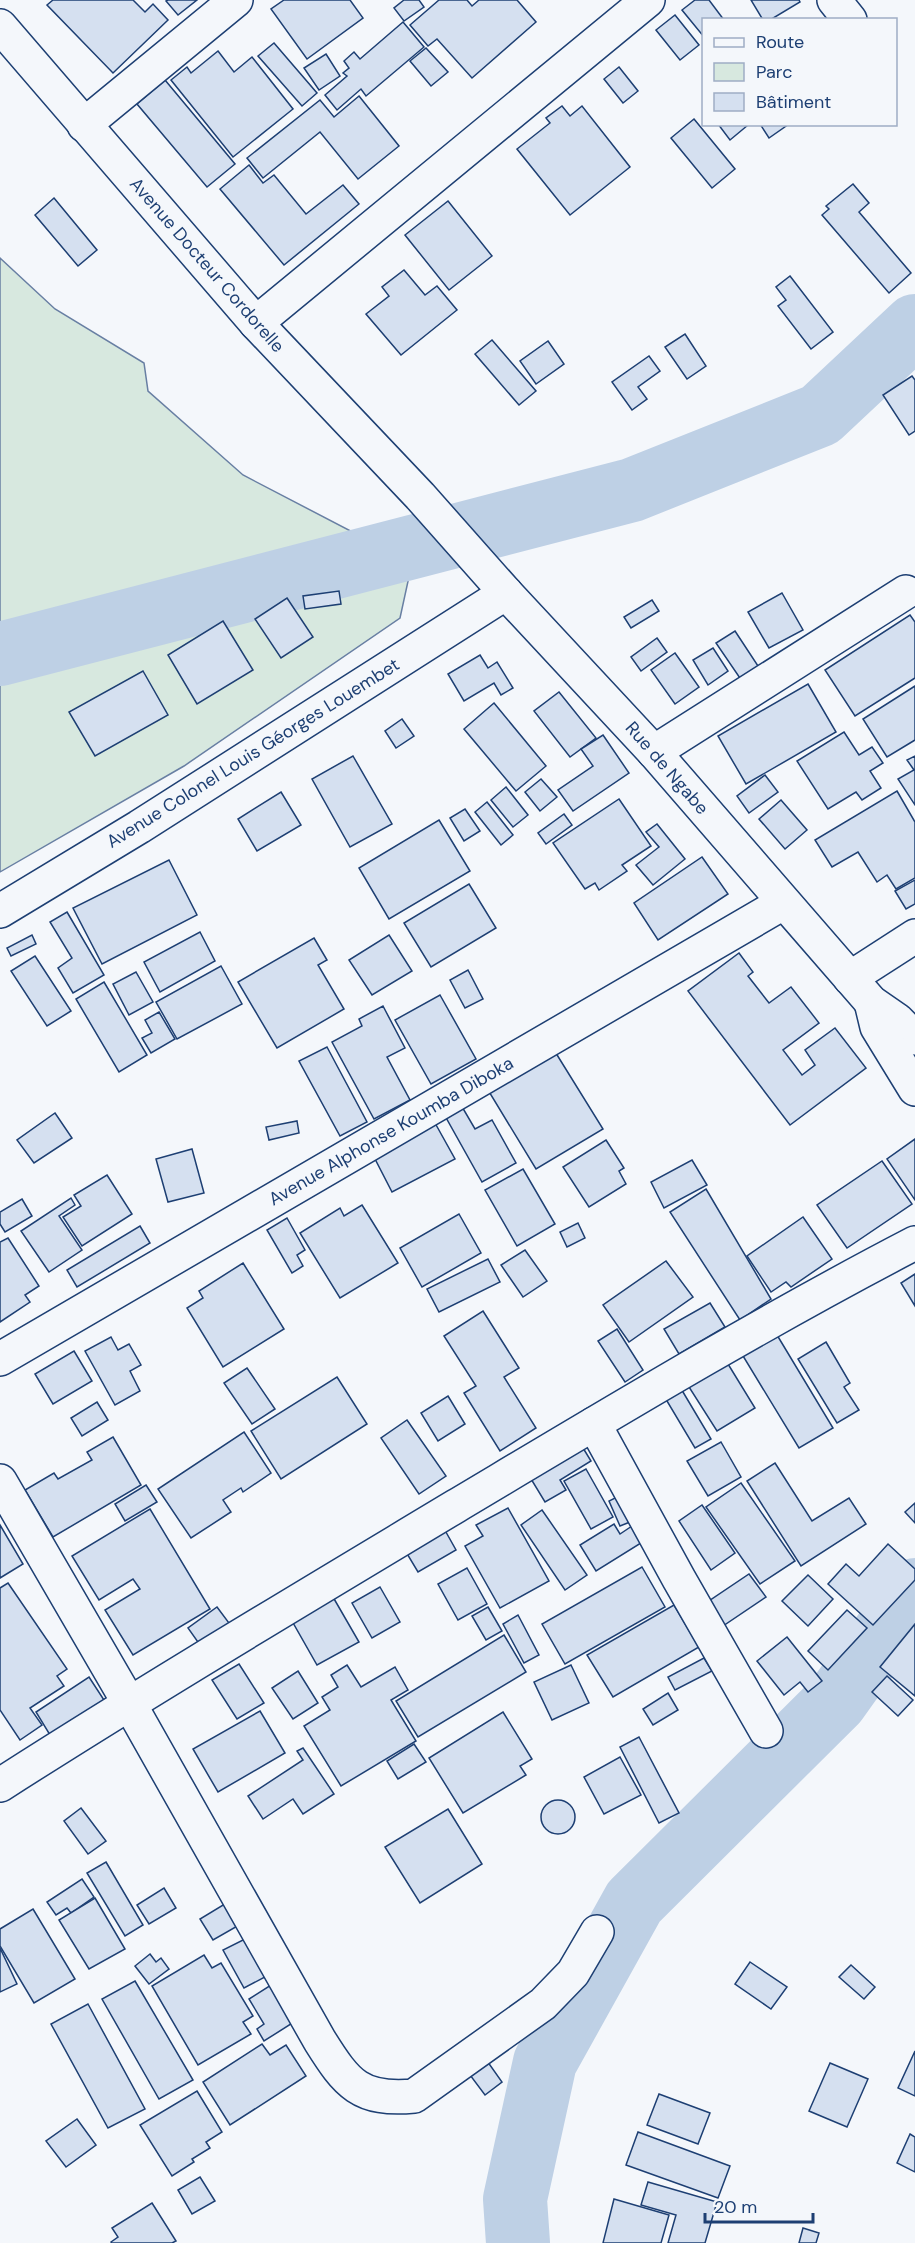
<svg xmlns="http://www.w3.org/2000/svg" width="915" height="2243" font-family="'DM Sans',sans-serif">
  <rect width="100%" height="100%" fill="#f4f7fb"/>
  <polygon fill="#d7e8df" stroke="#687fa3" stroke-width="1.5" points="0,258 55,309 144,363 148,391 243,475 412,563 400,618 184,766 0,872"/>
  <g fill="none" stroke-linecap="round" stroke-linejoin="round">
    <g stroke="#bed0e5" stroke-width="64">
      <polyline points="0,654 632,490 820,415 915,326"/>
      <polyline points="518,2243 515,2199 545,2062 634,1902 836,1701 915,1590"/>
    </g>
  </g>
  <g fill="#d5e0f0" stroke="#1d3f73" stroke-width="1.5">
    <polygon points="53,0 133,0 145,12 153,4 168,20 113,73 47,5"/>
    <polygon points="168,0 197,0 178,15 166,1"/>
    <polygon points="284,0 350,0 363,18 307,59 271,9"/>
    <polygon points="404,0 419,0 424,7 404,21 394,8"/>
    <polygon points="439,0 467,0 472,6 479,0 517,0 536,22 472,78 437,39 428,46 410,25"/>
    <polygon points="695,0 709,0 724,20 704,20 704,37 682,10"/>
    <polygon points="751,0 799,0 800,2 770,20 763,20"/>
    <polygon points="675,15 699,45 680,60 656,30"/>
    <polygon points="403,22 424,47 366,96 361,89 337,110 325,95 347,76 343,73 349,68 344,61 354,52 360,59"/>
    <polygon points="274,43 317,93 302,106 258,56"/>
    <polygon points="426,48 448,72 431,86 410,61"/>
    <polygon points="218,51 234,72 252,57 293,109 233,157 171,80 187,67 191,73"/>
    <polygon points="326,54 340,76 319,90 304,68"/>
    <polygon points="619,67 638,91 623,103 604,79"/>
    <polygon points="165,80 235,164 207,187 137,104"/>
    <polygon points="359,96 399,146 358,179 320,132 263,178 247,158 320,100 334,117"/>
    <polygon points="562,106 570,116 582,106 630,167 570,215 517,149 550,123 546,118"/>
    <polygon points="694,119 735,169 712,188 671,138"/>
    <polygon points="718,124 747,124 748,125 730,140"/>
    <polygon points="760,124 789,124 769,138"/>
    <polygon points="249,165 263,183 274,175 306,214 343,185 359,204 284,265 220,189"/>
    <polygon points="853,184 869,203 859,212 911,273 889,293 822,215 829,209 826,206"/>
    <polygon points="54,198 97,250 78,266 35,215"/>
    <polygon points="448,201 492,256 449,290 405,235"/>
    <polygon points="404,270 425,295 437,286 457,310 401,355 366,314 389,296 382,287"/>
    <polygon points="790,276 833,332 811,349 778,306 786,300 776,287"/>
    <polygon points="685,334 706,366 687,379 665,347"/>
    <polygon points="492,340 536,391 519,405 475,354"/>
    <polygon points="548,341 564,364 536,384 520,361"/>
    <polygon points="649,356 660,371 638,387 647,399 632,410 612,382"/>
    <polygon points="912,376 915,380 915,431 909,435 883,395"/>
    <polygon points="339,591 341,604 305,609 303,596"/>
    <polygon points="782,593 803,630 769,648 748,612"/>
    <polygon points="287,598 313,637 281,658 255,619"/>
    <polygon points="652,600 659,611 631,628 624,617"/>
    <polygon points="910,615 915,622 915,678 855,716 825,670"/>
    <polygon points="223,621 253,670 197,704 168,655"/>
    <polygon points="735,631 762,672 744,684 716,643"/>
    <polygon points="657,638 667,652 641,671 631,657"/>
    <polygon points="713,648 728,671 708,685 693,660"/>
    <polygon points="675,653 699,687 675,704 651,670"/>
    <polygon points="480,655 488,668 497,662 513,688 501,695 494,683 464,701 448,674"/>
    <polygon points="143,671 168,715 95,756 69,712"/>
    <polygon points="808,684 836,732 746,784 718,736"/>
    <polygon points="915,686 915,740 887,757 863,719"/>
    <polygon points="559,692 596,738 570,757 534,711"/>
    <polygon points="494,703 546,766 516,791 464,729"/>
    <polygon points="402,719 414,736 396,748 385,731"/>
    <polygon points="844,732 859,755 872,747 883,763 870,771 881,788 862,800 856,792 828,809 797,761"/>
    <polygon points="603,735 629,773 573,811 558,790 593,766 581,749"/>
    <polygon points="353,756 392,824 350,847 312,779"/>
    <polygon points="915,756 915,805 898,779 914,770 907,760"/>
    <polygon points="765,775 778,792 749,813 737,796"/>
    <polygon points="541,779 557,797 540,811 525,792"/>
    <polygon points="506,787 528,815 513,827 491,800"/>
    <polygon points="897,791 915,822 915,878 896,889 887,875 877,882 858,852 832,867 815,840"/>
    <polygon points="281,792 301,825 257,851 238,819"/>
    <polygon points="619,799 651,846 622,865 627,871 599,890 595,883 585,889 553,843"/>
    <polygon points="781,800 807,830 785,849 759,819"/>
    <polygon points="487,802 513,835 501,845 475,812"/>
    <polygon points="465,809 480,831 464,841 450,818"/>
    <polygon points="564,814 572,825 546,844 538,833"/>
    <polygon points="439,820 470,871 389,919 359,868"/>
    <polygon points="657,824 685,859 653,885 636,865 659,847 646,832"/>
    <polygon points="702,857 728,894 658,940 634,903"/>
    <polygon points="169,860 197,915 102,964 73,908"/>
    <polygon points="915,880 915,904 906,909 895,891"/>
    <polygon points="469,884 496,928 431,967 404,923"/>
    <polygon points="67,912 104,975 73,993 58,968 72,958 50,922"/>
    <polygon points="200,932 215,961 160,992 144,962"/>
    <polygon points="32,935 36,944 11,956 7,948"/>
    <polygon points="389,935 412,971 372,995 349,960"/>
    <polygon points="314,938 327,960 318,965 344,1009 277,1048 238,982"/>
    <polygon points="739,953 753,972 748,976 769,1003 791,987 819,1023 783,1050 802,1075 815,1065 805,1050 835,1028 866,1068 790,1125 688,991"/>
    <polygon points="35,956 71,1011 47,1026 11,971"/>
    <polygon points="221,966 242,1004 177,1039 156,1002"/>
    <polygon points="468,970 483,999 465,1008 450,980"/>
    <polygon points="136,972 153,1002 129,1015 113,984"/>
    <polygon points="104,982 147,1055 119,1072 76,999"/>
    <polygon points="440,995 476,1059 431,1084 395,1020"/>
    <polygon points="383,1006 405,1048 387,1057 410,1100 374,1119 332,1042 362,1026 359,1019"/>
    <polygon points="159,1012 175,1039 151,1053 142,1038 152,1033 145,1020"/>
    <polygon points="327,1047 367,1122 340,1136 299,1061"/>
    <polygon points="554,1050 603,1129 536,1169 488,1090"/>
    <polygon points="461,1105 475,1129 492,1120 516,1163 482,1182 444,1114"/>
    <polygon points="55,1113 72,1138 34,1163 17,1140"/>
    <polygon points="297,1121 299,1133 269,1140 266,1127"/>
    <polygon points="435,1123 455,1159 392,1192 373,1155"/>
    <polygon points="915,1139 915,1200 887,1159"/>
    <polygon points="606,1140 624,1168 619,1171 626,1184 589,1207 563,1167"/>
    <polygon points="192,1149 204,1193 168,1202 156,1159"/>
    <polygon points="692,1160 707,1185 664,1208 651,1182"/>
    <polygon points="882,1161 912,1204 847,1248 817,1205"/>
    <polygon points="523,1169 555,1224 517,1246 485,1190"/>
    <polygon points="107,1175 132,1214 82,1246 63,1217 81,1206 74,1195"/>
    <polygon points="706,1189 771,1299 740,1320 670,1212"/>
    <polygon points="71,1198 75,1205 59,1216 82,1250 49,1272 21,1231"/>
    <polygon points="22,1199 32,1216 5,1232 0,1224 0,1212"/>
    <polygon points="362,1205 398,1263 340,1298 300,1233 340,1208 344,1216"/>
    <polygon points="459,1214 481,1253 422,1287 400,1248"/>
    <polygon points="803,1217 832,1259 791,1287 786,1282 771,1292 747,1256"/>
    <polygon points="287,1218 305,1250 297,1255 303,1266 292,1273 267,1230"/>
    <polygon points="578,1223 585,1238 567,1247 560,1232"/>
    <polygon points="140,1226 150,1243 77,1287 67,1270"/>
    <polygon points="8,1238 39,1286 25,1295 30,1302 0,1322 0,1242"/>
    <polygon points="525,1250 547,1281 523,1297 501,1265"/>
    <polygon points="488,1259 500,1282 439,1312 427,1289"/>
    <polygon points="666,1261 693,1297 629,1342 603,1305"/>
    <polygon points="243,1263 284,1329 223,1367 187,1308 203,1298 199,1291"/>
    <polygon points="915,1274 915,1306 901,1283"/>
    <polygon points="710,1303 725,1327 679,1354 664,1329"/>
    <polygon points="483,1311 519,1368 504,1377 536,1428 500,1451 464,1393 476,1386 444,1336"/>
    <polygon points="617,1329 643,1370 625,1382 598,1341"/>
    <polygon points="774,1330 833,1428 799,1448 740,1351"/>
    <polygon points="111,1337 118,1350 129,1344 141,1365 130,1371 140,1391 115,1405 85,1351"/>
    <polygon points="826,1342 850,1383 844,1387 859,1410 837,1423 798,1359"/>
    <polygon points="74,1351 92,1381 53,1404 35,1374"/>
    <polygon points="728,1364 755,1408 717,1431 689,1387"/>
    <polygon points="247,1368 275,1409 252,1424 224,1383"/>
    <polygon points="337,1377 367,1424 281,1479 251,1431"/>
    <polygon points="680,1387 711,1439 695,1448 664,1396"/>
    <polygon points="448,1396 465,1424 438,1441 421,1413"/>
    <polygon points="97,1402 108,1420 82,1436 71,1418"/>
    <polygon points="407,1420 446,1476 419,1494 381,1438"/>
    <polygon points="244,1432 271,1473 243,1492 241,1488 223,1500 231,1512 191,1538 158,1489"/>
    <polygon points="113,1437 141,1485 53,1537 25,1490 54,1473 58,1479 92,1460 87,1452"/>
    <polygon points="721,1442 741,1477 708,1496 687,1461"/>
    <polygon points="580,1443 591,1461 560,1480 566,1490 545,1502 528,1474"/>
    <polygon points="775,1463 812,1521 849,1498 866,1524 801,1566 747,1481"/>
    <polygon points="586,1469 613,1517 591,1529 564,1481"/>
    <polygon points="741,1483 795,1561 760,1584 706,1507"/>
    <polygon points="146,1485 157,1502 125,1521 115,1504"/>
    <polygon points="619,1496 630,1522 620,1526 609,1501"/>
    <polygon points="915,1503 915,1523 905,1512"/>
    <polygon points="702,1505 735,1553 711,1570 679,1521"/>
    <polygon points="508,1508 549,1581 500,1608 465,1546 483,1536 476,1525"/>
    <polygon points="150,1509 210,1609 133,1655 105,1610 140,1589 133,1579 99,1600 72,1556"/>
    <polygon points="542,1510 587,1575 565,1590 521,1525"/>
    <polygon points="614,1524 620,1534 632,1526 641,1543 596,1571 580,1545"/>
    <polygon points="0,1525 23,1564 0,1578"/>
    <polygon points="442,1525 456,1550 418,1572 403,1547"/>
    <polygon points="888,1544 915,1569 915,1580 873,1625 828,1584 846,1564 859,1576"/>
    <polygon points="642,1567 665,1607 565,1664 542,1624"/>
    <polygon points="467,1568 487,1604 458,1620 438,1584"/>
    <polygon points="749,1574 766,1597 717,1630 700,1607"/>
    <polygon points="808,1575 833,1599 808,1626 782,1601"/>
    <polygon points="8,1583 67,1669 57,1676 64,1686 30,1708 42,1725 20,1740 0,1710 0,1588"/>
    <polygon points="380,1587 400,1622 372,1638 352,1603"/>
    <polygon points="333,1597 359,1642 317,1665 292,1621"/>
    <polygon points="674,1605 699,1647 613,1697 587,1655"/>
    <polygon points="217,1607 229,1623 200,1645 188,1628"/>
    <polygon points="488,1607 502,1631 486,1640 472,1616"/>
    <polygon points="847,1610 867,1628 828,1670 808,1651"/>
    <polygon points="518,1615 539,1655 524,1663 503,1624"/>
    <polygon points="915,1624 915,1696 880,1667"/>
    <polygon points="504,1635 526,1672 418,1737 396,1701"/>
    <polygon points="787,1637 822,1681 808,1692 800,1682 784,1695 757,1661"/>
    <polygon points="704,1658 712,1671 675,1690 668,1677"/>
    <polygon points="239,1664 264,1703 237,1719 212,1680"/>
    <polygon points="347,1665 361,1687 395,1667 408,1690 391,1700 416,1741 341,1786 304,1726 330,1710 322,1697 338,1687 331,1675"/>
    <polygon points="571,1665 589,1703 552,1720 534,1682"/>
    <polygon points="298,1671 318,1703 293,1719 272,1688"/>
    <polygon points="887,1676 913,1700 898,1716 872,1692"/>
    <polygon points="89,1677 104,1700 50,1735 36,1712"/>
    <polygon points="668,1693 678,1710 653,1725 643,1709"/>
    <polygon points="260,1711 285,1753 218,1792 193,1749"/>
    <polygon points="503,1712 532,1759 520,1766 526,1775 463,1813 429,1758"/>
    <polygon points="639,1737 679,1813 659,1823 620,1747"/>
    <polygon points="414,1744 426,1762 398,1779 387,1761"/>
    <polygon points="303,1748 334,1794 303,1814 293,1799 263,1819 248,1796 303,1760 297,1751"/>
    <polygon points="620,1757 641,1795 604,1814 584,1777"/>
    <circle cx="558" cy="1817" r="17"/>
    <polygon points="81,1808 106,1841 88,1854 64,1821"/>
    <polygon points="448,1809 482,1864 420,1903 385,1847"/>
    <polygon points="106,1862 143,1925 125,1936 87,1873"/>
    <polygon points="82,1879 94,1897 71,1913 67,1908 56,1915 47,1902"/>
    <polygon points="164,1888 176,1908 149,1924 137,1905"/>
    <polygon points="95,1898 125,1949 89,1969 59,1920"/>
    <polygon points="228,1902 241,1924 213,1940 200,1919"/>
    <polygon points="33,1909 75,1979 34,2003 0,1946 0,1929"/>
    <polygon points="245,1939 265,1977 244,1988 223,1950"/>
    <polygon points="0,1948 17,1984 0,1992"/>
    <polygon points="150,1954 156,1962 161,1958 169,1969 149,1984 135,1966"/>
    <polygon points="204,1955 212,1968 221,1963 253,2016 243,2022 251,2034 198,2065 152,1986"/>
    <polygon points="750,1962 787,1987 771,2009 735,1984"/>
    <polygon points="851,1965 875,1987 864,1999 839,1977"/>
    <polygon points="135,1981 193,2080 159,2099 102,1999"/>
    <polygon points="271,1985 294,2022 264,2041 257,2029 264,2024 249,1999"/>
    <polygon points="88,2004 145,2109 108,2128 51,2024"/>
    <polygon points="262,2044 270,2055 286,2045 306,2076 230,2125 203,2082"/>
    <polygon points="915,2051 915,2096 898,2088"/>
    <polygon points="485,2058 502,2082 485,2095 467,2071"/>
    <polygon points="830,2063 868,2079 847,2127 809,2111"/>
    <polygon points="197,2091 222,2132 206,2142 210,2148 192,2159 194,2162 172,2176 140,2125"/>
    <polygon points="659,2094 710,2113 698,2144 647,2125"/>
    <polygon points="77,2119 96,2145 66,2167 46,2141"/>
    <polygon points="638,2132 730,2166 718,2198 626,2165"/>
    <polygon points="910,2134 915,2137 915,2172 897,2163"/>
    <polygon points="200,2177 215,2201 192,2214 178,2190"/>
    <polygon points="648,2182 717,2202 705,2243 668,2243 676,2215 641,2205"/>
    <polygon points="614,2199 669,2215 661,2243 603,2243"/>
    <polygon points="152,2203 176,2241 172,2243 112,2243 111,2242 118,2237 112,2228"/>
    <polygon points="803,2228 819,2233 816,2243 799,2243"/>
  </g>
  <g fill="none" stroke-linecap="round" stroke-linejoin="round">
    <g stroke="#1d3f73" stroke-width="36">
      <g id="minor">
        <polyline points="834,0 850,20"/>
        <polyline points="84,125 236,0"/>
        <polyline points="256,323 648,0"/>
        <polyline points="654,752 906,592"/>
        <polyline points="850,978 915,936"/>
        <polyline points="0,1359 783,903"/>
        <polyline points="594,1424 679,1579 766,1731"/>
        <path d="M0 1481 129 1703 320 2041C347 2084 360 2101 414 2096L543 2004 573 1973 597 1932"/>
        <path d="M0 1785C150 1689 303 1598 456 1506 607 1416 759 1324 915 1243"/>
      </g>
    </g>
    <g stroke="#1d3f73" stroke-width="36">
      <g id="tertiary">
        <polyline points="0,26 256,323 420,496 506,593 654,752 871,1002 897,1020 915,1038"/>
        <polyline points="0,911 139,827 506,593"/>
        <polyline points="871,1002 877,1027 915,1089"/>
      </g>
    </g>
    <use href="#minor" stroke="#f4f7fb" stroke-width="33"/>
    <use href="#tertiary" stroke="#f4f7fb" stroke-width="33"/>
  </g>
  <g text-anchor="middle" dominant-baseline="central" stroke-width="4.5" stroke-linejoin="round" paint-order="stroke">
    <g font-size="18" fill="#1d3f73" stroke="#f4f7fb">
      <text transform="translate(207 265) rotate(49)">Avenue Docteur Cordorelle</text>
      <text transform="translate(253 753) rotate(-32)">Avenue Colonel Louis Géorges Louembet</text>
      <text transform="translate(667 768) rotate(49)">Rue de Ngabe</text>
      <text transform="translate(391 1131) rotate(-30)">Avenue Alphonse Koumba Diboka</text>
    </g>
  </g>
  <rect x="702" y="18" width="195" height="108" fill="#f4f7fb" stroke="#9eadc5" stroke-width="1.5"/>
  <rect x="714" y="38" width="30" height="9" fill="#f4f7fb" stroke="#9eadc5" stroke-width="1.5"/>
  <text x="756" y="48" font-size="18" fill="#1d3f73">Route</text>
  <rect x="714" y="63" width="30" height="18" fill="#d7e8df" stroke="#9eadc5" stroke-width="1.5"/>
  <text x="756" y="78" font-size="18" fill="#1d3f73">Parc</text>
  <rect x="714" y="93" width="30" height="18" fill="#d5e0f0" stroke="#9eadc5" stroke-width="1.5"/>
  <text x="756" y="108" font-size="18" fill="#1d3f73">Bâtiment</text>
  <path d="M705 2213v9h108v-9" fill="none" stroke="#1d3f73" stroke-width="3"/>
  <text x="714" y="2213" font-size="18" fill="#1d3f73" stroke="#f4f7fb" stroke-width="4.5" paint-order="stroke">20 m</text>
</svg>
